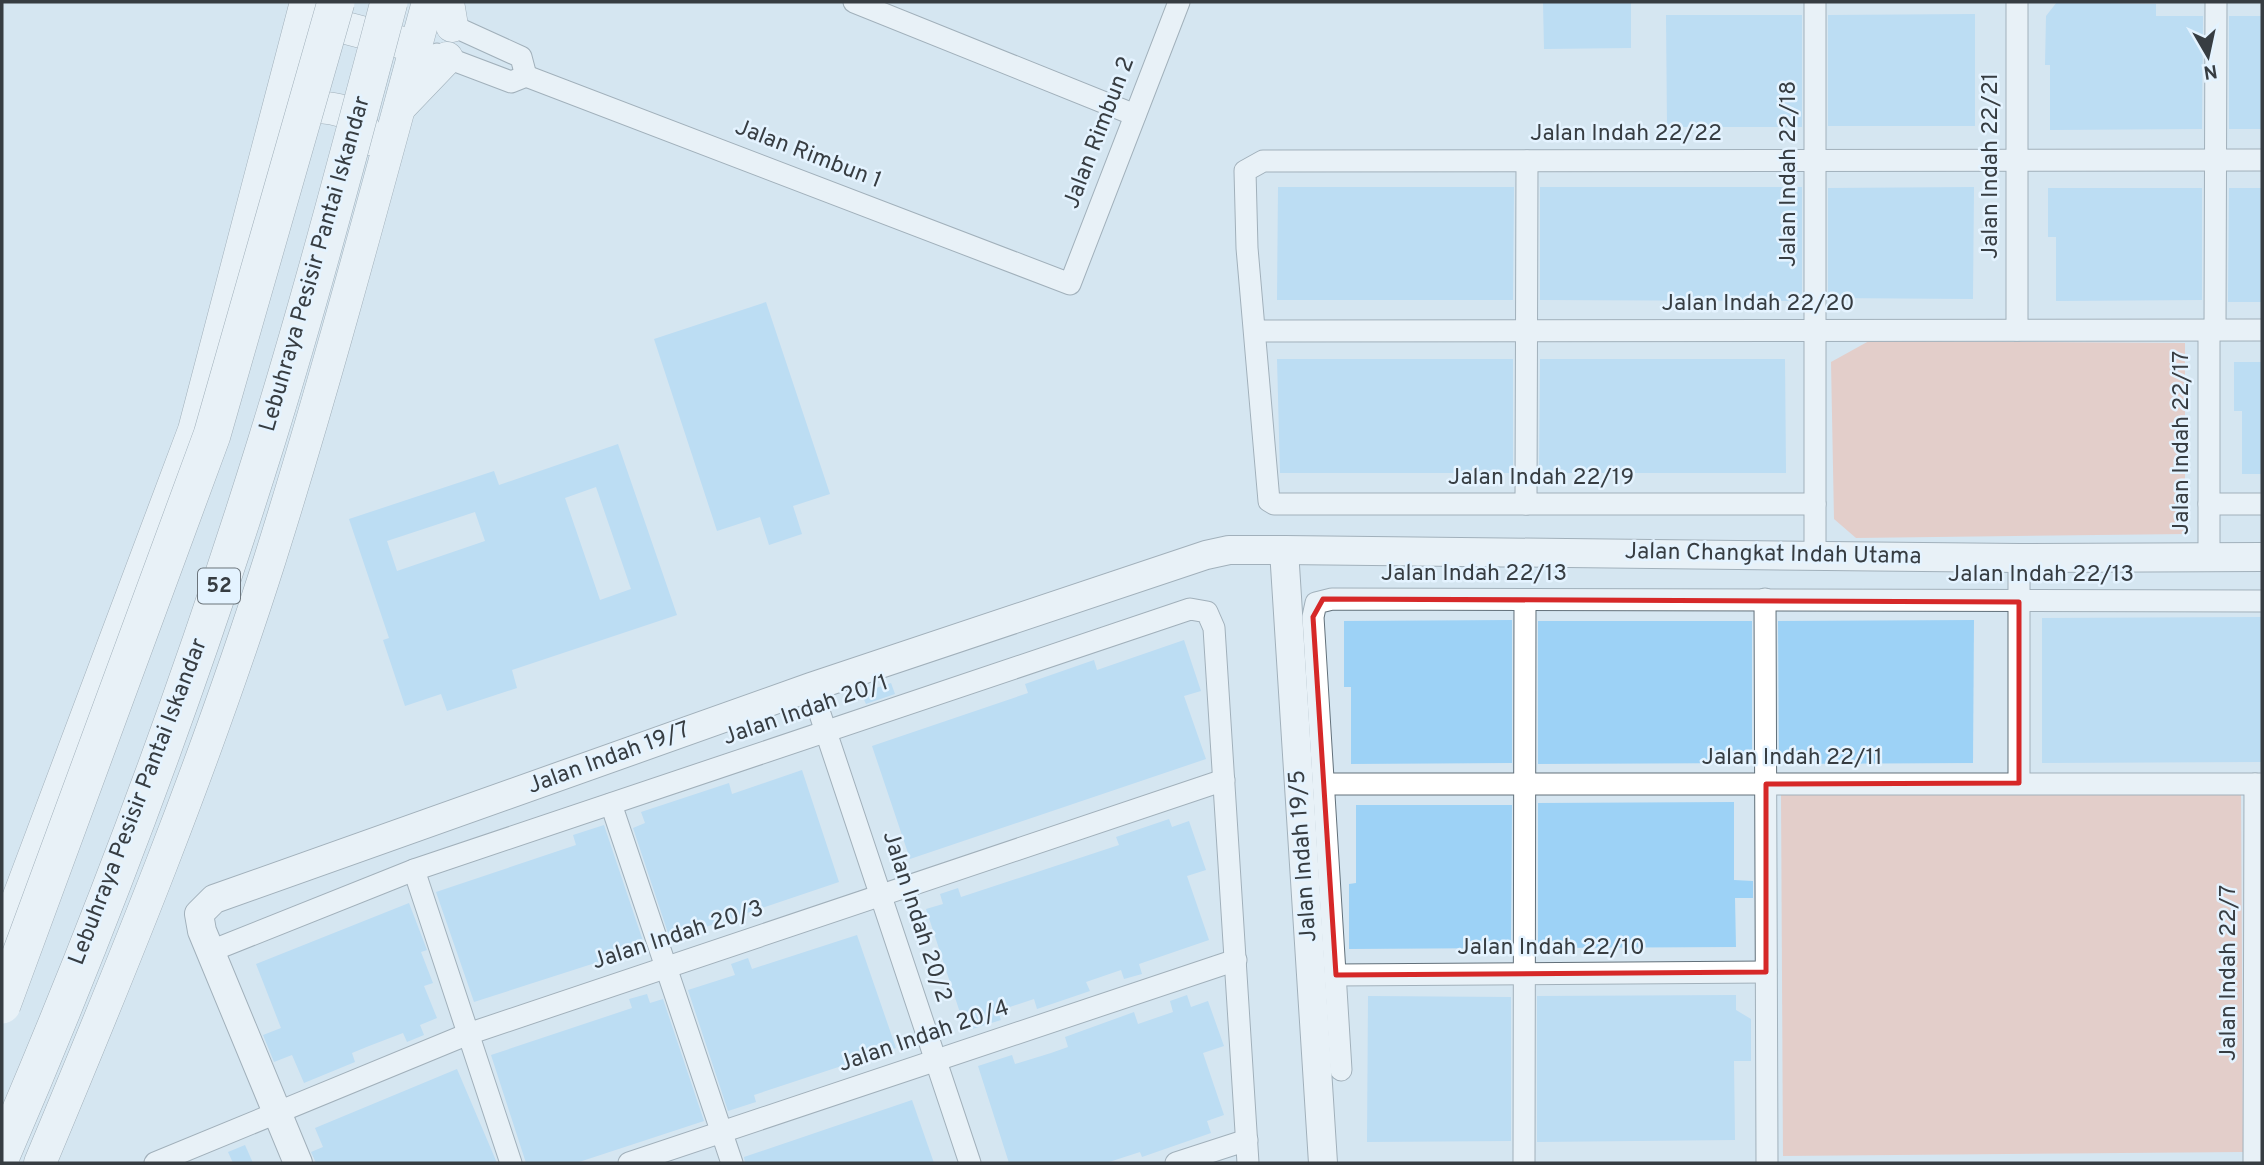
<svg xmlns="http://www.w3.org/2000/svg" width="2264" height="1165" font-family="Overpass,sans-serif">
  <rect width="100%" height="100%" fill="#d6e6f1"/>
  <g fill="#f4b19c">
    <polygon points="1869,341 2185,343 2185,534 1856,538 1834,519 1831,362"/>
    <polygon points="2241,792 2243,1152 1783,1156 1781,795"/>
  </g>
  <g fill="#9dd2f6" fill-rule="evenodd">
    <polygon points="1543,2 1631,2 1631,48 1544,49"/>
    <polygon points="2057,2 2156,4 2156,16 2203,16 2202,129 2050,130 2050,65 2045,65 2046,16"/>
    <polygon points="1975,14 1975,126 1828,126 1828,15"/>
    <polygon points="1666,15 1802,15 1802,127 1667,127"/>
    <rect x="2229" y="16" width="33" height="113"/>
    <polygon points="1278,187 1514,187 1513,300 1277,300"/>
    <polygon points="1540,187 1802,187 1802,301 1540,300"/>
    <polygon points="1974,187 1973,299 1828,298 1828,188"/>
    <polygon points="2048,188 2202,188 2202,300 2056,301 2056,237 2048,237"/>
    <polygon points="2229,188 2262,188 2262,302 2228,302"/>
    <polygon points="766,302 830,494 793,506 802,534 769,545 760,517 717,531 654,339"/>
    <polygon points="1277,359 1513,359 1513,473 1280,473"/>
    <polygon points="1540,359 1785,359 1786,473 1539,473"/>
    <polygon points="2234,362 2262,362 2262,474 2242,474 2242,411 2234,411"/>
    <path d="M618 444 677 615 512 670 517 688 447 711 441 694 405 706 383 640 389 638 349 519 494 471 499 485ZM596 487 631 589 600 600 565 498ZM475 512 485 541 397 571 387 541Z"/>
    <polygon points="2262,617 2261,762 2042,763 2042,618"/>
    <polygon points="1512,620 1512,763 1351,764 1351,687 1344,687 1344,621"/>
    <polygon points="1974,620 1973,763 1779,764 1778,621"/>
    <polygon points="1538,621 1752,621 1752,763 1538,764"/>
    <polygon points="1184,640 1201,691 1184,696 1206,759 910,859 872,746 1028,693 1025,684 1094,660 1097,670"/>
    <polygon points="891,683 895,694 866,704 861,693"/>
    <polygon points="802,770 839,882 670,939 633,828 645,823 641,812 729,783 732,794"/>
    <polygon points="1734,802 1734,880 1753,881 1753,898 1735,898 1736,947 1538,948 1538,803"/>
    <polygon points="1356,805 1512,805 1511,948 1349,949 1349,884 1356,883"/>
    <polygon points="1169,819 1172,827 1189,821 1206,870 1187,876 1209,940 1139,964 1142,974 1124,979 1121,970 1086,982 1090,991 1037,1009 1034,999 998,1011 1001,1020 966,1031 926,909 943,904 940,894 958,888 961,897 1119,845 1116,837"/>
    <polygon points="604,825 645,947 474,1002 436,892 576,845 573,835"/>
    <polygon points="409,903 427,950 421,952 433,983 424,986 437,1018 420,1025 424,1035 407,1042 403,1033 369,1046 352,1053 355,1062 304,1083 292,1055 274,1062 263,1035 281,1028 256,964"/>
    <polygon points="857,935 896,1048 754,1095 756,1102 728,1111 688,990 735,975 731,964 748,958 752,969"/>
    <polygon points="647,994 650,1003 663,999 704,1121 576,1163 526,1163 491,1055 632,1008 629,999"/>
    <polygon points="1187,995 1191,1007 1208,1001 1224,1046 1203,1053 1224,1115 1207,1121 1211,1133 1142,1157 1140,1152 1106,1163 1009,1163 978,1066 1012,1055 1015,1064 1051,1053 1068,1047 1065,1037 1134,1012 1138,1024 1173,1012 1170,1001"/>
    <polygon points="1736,995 1736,1010 1751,1019 1751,1061 1734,1061 1735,1140 1537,1142 1537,996"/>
    <polygon points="1368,996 1511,997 1511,1141 1367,1142"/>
    <polygon points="457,1069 497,1163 316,1163 311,1152 323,1147 315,1128"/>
    <polygon points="912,1100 934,1163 745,1163 744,1157"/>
    <polygon points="245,1145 253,1163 233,1163 228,1152"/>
  </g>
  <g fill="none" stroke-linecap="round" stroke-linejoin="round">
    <g stroke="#62707a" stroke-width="23">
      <g id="street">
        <polyline points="854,2 1135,115"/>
        <polyline points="442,21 521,57 526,76"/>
        <polyline points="437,54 511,82 526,76"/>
        <polyline points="526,76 1070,284 1179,2"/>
        <polyline points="2017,330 2017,2"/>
        <polyline points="2215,330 2216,2"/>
        <polyline points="1255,331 2262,330"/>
        <polyline points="1526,504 1527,161"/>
        <polyline points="1815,504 1274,504 1269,501 1247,248 1245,171 1263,161 2262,160"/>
        <polyline points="2209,504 2262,504"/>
        <polyline points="1815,556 1815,2"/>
        <polyline points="2209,557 2209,330"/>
        <polyline points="1765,599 1767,1163"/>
        <polyline points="811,687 970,1163"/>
        <polyline points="2019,783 2019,558"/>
        <polyline points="1323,784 2262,784"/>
        <polyline points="611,804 732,1163"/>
        <polyline points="414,870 511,1163"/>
        <polyline points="211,951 414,870 1190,609 1207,612 1214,628 1248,1163"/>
        <polyline points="1336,975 1766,972"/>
        <polyline points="1341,1070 1313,617 1316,603 1332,599 2262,601"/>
        <polyline points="155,1163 468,1034 1224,780"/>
        <polyline points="629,1163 1236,960"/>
        <polyline points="1176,1163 1247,1140"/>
        <polyline points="1524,1163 1525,601"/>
        <polyline points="2254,1163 2255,784"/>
      </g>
    </g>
    <g stroke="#62707a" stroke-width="30">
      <g id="secondary">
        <polyline points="1284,550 1323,1163"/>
        <polyline points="298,1163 202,931 199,914 214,899 811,687 1206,555 1229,550 1284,550 2019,558 2262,557"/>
      </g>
    </g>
    <g stroke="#62707a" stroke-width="33">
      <g id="primary">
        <polyline points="448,2 452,26"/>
        <polyline points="308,18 403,43"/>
        <polyline points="402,105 447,58"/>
        <path d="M286 116C301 102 342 106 357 119 362 124 366 133 370 139"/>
        <polyline points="2,941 194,430 306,2"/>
        <path d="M40 1163C123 965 205 764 270 559 328 375 377 188 428 2"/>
      </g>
    </g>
    <use href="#street" stroke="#fff" stroke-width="21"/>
    <use href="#secondary" stroke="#fff" stroke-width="28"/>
    <use href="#primary" stroke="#fff" stroke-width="32"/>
    <g stroke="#62707a" stroke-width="38" stroke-linecap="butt">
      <g id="highway-bridge">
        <polyline points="2,1005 212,435 336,2"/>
        <path d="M2 1154C102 922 191 684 266 443 311 298 350 149 389 2"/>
      </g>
    </g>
    <use href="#highway-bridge" stroke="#fff" stroke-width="37"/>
  </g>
  <path d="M0 0H2264V1165H0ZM1323 599 2019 602V783L1766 784V972L1336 975 1313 617Z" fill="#d6e6f1" fill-opacity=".55" fill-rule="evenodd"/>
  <path fill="none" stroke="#d62828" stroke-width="5" stroke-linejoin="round" d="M1323 599 2019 602V783L1766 784V972L1336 975 1313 617Z"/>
  <g text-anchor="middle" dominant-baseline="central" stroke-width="5" stroke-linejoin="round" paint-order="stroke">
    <rect fill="#e4f3ff" stroke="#6b747b" stroke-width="2" x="198" y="568.5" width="42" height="35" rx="5"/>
    <g font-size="21" font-weight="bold" fill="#373d42">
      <text x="219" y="586">52</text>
    </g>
    <g font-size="23" fill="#373d42" stroke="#e4f3ff">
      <text transform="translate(1100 133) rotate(-69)">Jalan Rimbun 2</text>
      <text x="1626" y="134">Jalan Indah 22/22</text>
      <text transform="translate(808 155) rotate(21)">Jalan Rimbun 1</text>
      <text transform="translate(1991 166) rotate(-90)">Jalan Indah 22/21</text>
      <text transform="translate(1789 174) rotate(-90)">Jalan Indah 22/18</text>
      <text transform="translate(316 264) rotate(-74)">Lebuhraya Pesisir Pantai Iskandar</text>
      <text x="1758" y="304">Jalan Indah 22/20</text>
      <text transform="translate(2182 443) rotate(-90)">Jalan Indah 22/17</text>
      <text x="1541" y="478">Jalan Indah 22/19</text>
      <text transform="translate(1773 555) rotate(1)">Jalan Changkat Indah Utama</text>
      <text x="1474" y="574">Jalan Indah 22/13</text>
      <text x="2041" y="575">Jalan Indah 22/13</text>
      <text transform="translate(806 711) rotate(-19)">Jalan Indah 20/1</text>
      <text x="1792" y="758">Jalan Indah 22/11</text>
      <text transform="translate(609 759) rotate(-20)">Jalan Indah 19/7</text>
      <text transform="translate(139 802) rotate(-69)">Lebuhraya Pesisir Pantai Iskandar</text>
      <text transform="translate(1304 856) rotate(-94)">Jalan Indah 19/5</text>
      <text transform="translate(916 917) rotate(72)">Jalan Indah 20/2</text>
      <text transform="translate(678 936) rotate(-18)">Jalan Indah 20/3</text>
      <text x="1551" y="948">Jalan Indah 22/10</text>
      <text transform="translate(2229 973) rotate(-90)">Jalan Indah 22/7</text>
      <text transform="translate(924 1037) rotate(-19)">Jalan Indah 20/4</text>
    </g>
  </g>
  <rect width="2264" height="1165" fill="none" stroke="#373d42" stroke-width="7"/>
  <g transform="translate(2208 56) rotate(171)" stroke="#e4f3ff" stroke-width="5" paint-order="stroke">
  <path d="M0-5L12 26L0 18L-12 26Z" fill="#373d42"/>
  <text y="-10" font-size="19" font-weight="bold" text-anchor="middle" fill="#373d42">N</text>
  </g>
</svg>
